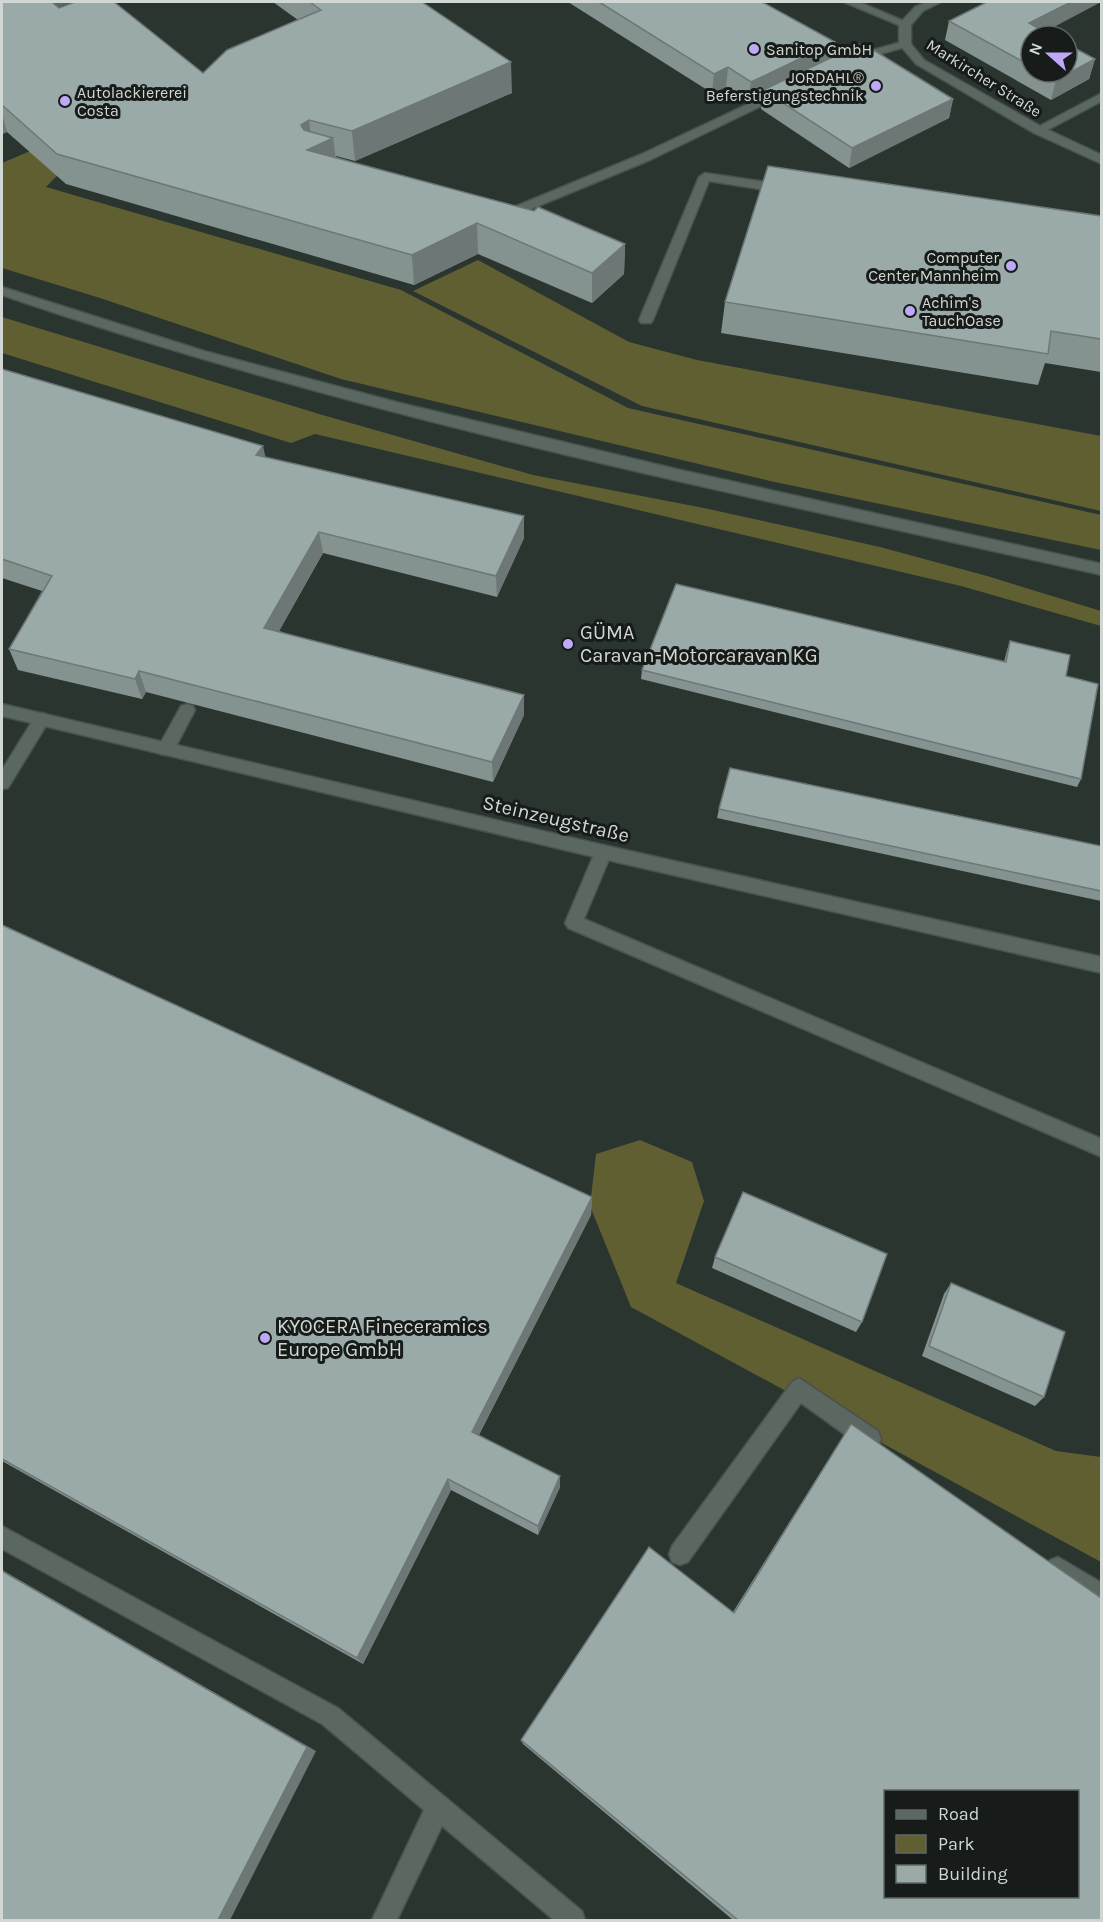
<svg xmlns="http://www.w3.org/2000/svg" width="1103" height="1922" font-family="Karla,sans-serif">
  <rect width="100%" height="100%" fill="#2a3530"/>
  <g fill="#5f5f32">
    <polygon points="326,26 100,132 46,187 401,290 628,408 1101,515 1101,550 770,481 341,379 100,298 2,268 2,163"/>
    <polygon points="478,260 629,342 697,360 1101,436 1101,511 642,406 413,291"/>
    <polygon points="2,317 319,414 533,475 704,508 880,547 987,576 1101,611 1101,626 961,586 315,434 291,443 2,353"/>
    <polygon points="640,1140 692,1162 704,1201 676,1283 1056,1451 1101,1457 1101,1562 631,1307 590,1206 596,1154"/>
  </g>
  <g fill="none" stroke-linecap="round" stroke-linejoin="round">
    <g stroke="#48514d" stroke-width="3">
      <g id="lane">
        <polygon points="844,2 859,2 911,24 909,26 901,26"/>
        <polygon points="905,41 909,42 909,46 852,62 846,59 848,57"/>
        <polygon points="784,87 790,91 788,93 650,160 519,214 511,214 496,207 502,203 514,207 642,154"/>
        <polygon points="1102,93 1102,101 1042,133 1034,133 1032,130"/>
        <polygon points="705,173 785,185 791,189 785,193 709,181 653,320 651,323 641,323 639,320 699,177"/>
        <polygon points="187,704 193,706 195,710 172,754 166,755 160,754 158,749 160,744 181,706"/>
        <polygon points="42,713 48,715 50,719 8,788 2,789 2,770 36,715"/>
        <polygon points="603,845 609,847 612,852 584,919 1102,1139 1102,1157 568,928 565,923 597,847"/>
        <polygon points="799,1378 878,1431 881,1439 878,1447 870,1450 862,1447 801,1403 688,1562 680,1565 672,1562 669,1554 672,1546 792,1382"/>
        <polygon points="2,1526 338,1708 582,1911 585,1920 554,1920 442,1826 397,1920 372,1920 424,1810 322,1724 2,1549"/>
        <polygon points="1058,1557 1102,1583 1102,1608 1050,1576 1047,1568 1050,1560"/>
      </g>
    </g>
    <g stroke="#48514d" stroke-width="3">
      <g id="street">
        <polygon points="56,2 71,2 2,30 2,23"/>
        <polygon points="927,2 941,2 923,11 911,25 911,44 924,60 1042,127 1102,155 1102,164 1034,133 916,64 899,44 899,24 915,7"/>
        <polygon points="2,704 603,845 1102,957 1102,973 603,859 2,716"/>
      </g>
    </g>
    <g stroke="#48514d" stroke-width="3">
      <path id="secondary" d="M2 287 204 351 400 403 676 469 1102 564V575C733 493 360 418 2 295Z"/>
    </g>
    <use href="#lane" fill="#5b6761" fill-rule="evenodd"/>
    <use href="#street" fill="#5b6761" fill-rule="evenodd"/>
    <use href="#secondary" fill="#5b6761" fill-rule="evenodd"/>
  </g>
  <g fill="#849290">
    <polygon points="2,2 59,8 203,73 298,20 273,2 422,2 512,93 355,161 336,156 336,157 625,244 624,274 592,303 478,254 414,285 66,184 7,132 2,134"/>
    <polygon points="568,2 762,2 833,57 953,99 949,118 849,168 761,109 762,95 748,101 726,87 712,93"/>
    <polygon points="949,21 1031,36 1031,72 1067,72 1095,59 1089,79 1051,100 945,40"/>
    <polygon points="1101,216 1101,372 1045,363 1038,385 721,333 725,302"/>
    <polygon points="2,369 265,458 524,516 524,538 497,597 323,553 279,631 524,715 493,782 146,692 142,699 18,670 9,649 42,591 2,578"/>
    <polygon points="1010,641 1066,676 1081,779 1077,787 641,679 642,670 1004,662 1007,650"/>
    <polygon points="719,809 1101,846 1101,901 717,818"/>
    <polygon points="2,925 592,1197 591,1215 479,1435 560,1487 538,1535 451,1490 363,1664 2,1461"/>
    <polygon points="715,1257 862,1322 856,1332 712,1268"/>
    <polygon points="951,1283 1044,1397 1035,1406 922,1356 944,1294"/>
    <polygon points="851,1424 1101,1920 733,1920 523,1744 521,1740 733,1612"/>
  </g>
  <g fill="#6c7776">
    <polygon points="1071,2 1101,2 1037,36 1029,23"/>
    <polygon points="835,42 832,62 763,90 762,95 748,101 751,82"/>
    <polygon points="1095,59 1089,79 1051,100 1056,80"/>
    <polygon points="511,62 512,93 355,161 352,131"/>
    <polygon points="728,67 726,87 712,93 714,74"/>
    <polygon points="953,99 949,118 849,168 852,148"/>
    <polygon points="2,113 7,132 2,134"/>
    <polygon points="309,120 312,147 333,138 337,169 312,180 301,125"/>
    <polygon points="477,223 478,254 414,285 412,255"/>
    <polygon points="625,244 624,274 592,303 592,273"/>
    <polygon points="263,446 268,468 256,455"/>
    <polygon points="524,516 524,538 497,597 496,576"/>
    <polygon points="319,532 323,553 269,649 264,628"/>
    <polygon points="139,671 146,692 142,699 135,679"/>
    <polygon points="524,695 524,715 493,782 492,762"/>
    <polygon points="592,1197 591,1215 474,1444 472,1432"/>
    <polygon points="560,1476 560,1487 538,1535 538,1526"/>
    <polygon points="448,1479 451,1490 363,1664 357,1658"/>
    <polygon points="2,1570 316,1751 230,1920 218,1920"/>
  </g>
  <g fill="#9aaaa8" stroke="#6c7776" stroke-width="1.5" fill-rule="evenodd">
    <polygon points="2,2 52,2 59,8 75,2 114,2 203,73 227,50 321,10 310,2 422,2 511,62 352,131 309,120 301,125 304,130 333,138 307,150 534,211 538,207 625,244 592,273 477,223 412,255 57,154 2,105"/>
    <polygon points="599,2 762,2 835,42 751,82 728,67 714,74"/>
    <polygon points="987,2 1071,2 1029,23 1052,36 1031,36 1031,66 949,21"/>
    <polygon points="862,43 953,99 852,148 763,90"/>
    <polygon points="1067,44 1095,59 1056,80 1041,72 1067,72"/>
    <polygon points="768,166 1101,216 1101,339 1051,331 1048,354 725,302"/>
    <polygon points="2,369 263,446 256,455 524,516 496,576 319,532 264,628 524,695 492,762 139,671 135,679 9,649 52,576 2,559"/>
    <polygon points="676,584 1006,662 1010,641 1070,655 1066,676 1098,684 1081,779 642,670"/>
    <polygon points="730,768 1101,846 1101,891 719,809"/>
    <polygon points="2,925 592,1197 472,1432 560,1476 538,1526 448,1479 357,1658 2,1459"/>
    <polygon points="743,1192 887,1254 862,1322 715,1257"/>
    <polygon points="951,1283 1065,1332 1044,1397 929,1346"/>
    <path d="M851 1424 1101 1598V1920H738L521 1740 649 1547 734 1613ZM885 1791H1077V1896H885Z"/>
    <polygon points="2,1571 307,1747 218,1920 2,1920"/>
  </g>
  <g fill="#bda9f5" stroke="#171b19" stroke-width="2">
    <circle cx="754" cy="49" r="6"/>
    <circle cx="876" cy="86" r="6"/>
    <circle cx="65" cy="101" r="6"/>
    <circle cx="1011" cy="266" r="6"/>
    <circle cx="910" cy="311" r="6"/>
    <circle cx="568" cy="644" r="6"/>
    <circle cx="265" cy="1338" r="6"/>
  </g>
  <g text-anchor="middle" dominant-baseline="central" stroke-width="6" stroke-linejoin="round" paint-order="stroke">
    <g font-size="16" fill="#d1d8d4" stroke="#171b19" text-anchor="start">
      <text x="766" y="49">Sanitop GmbH</text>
      <text x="864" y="77" text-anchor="end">JORDAHL®<tspan x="864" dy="18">Beferstigungstechnik</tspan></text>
      <text x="77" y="92">Autolackiererei<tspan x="77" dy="18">Costa</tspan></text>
      <text x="999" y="257" text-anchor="end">Computer<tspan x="999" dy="18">Center Mannheim</tspan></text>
      <text x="922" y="302">Achim's<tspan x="922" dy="18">TauchOase</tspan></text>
    </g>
    <g font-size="16" fill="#d1d8d4" stroke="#171b19">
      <text transform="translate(984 78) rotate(32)">Markircher Straße</text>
    </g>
    <g font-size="20" fill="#d1d8d4" stroke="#171b19" text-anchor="start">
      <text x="580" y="632">GÜMA<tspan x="580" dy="23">Caravan-Motorcaravan KG</tspan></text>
      <text x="277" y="1326">KYOCERA Fineceramics<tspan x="277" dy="23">Europe GmbH</tspan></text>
    </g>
    <g font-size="20" fill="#d1d8d4" stroke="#171b19">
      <text transform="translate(556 819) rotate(13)">Steinzeugstraße</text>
    </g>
  </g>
  <rect width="1103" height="1922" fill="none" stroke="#d1d8d4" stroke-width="6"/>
  <rect x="884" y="1790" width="195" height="108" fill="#171b19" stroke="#616764" stroke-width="1.5"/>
  <rect x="896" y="1810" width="30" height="9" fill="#5b6761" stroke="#616764" stroke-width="1.5"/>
  <text x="938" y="1820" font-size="18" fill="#d1d8d4">Road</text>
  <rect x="896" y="1835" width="30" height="18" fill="#5f5f32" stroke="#616764" stroke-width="1.5"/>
  <text x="938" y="1850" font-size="18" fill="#d1d8d4">Park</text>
  <rect x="896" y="1865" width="30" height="18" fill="#9aaaa8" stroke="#616764" stroke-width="1.5"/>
  <text x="938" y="1880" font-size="18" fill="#d1d8d4">Building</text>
  <g transform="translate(1049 54) rotate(291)"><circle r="28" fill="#171b19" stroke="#616764" stroke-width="1.5"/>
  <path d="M0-4.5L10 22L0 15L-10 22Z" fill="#bda9f5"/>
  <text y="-9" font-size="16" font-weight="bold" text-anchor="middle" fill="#d1d8d4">N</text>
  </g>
</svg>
